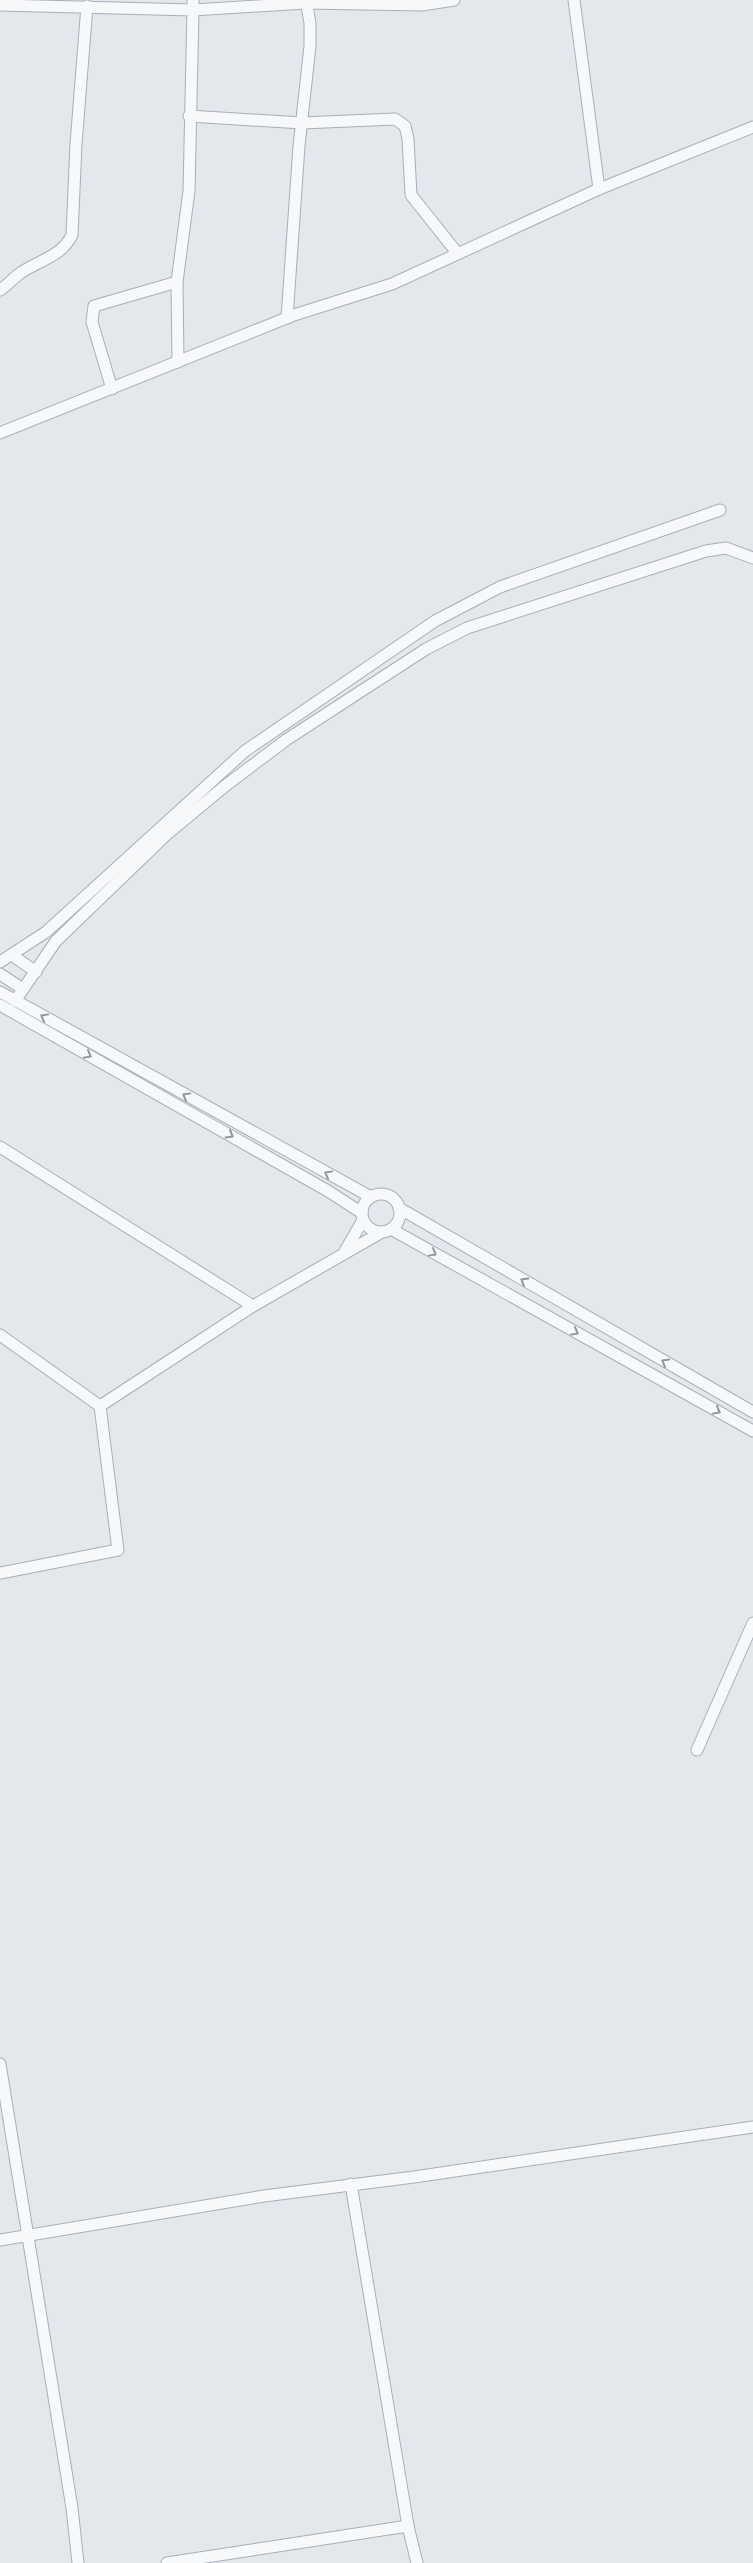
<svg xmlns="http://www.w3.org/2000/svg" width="753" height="2563" font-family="Poppins,sans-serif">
  <rect width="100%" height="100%" fill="#e4e7ec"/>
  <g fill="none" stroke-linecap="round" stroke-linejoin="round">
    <g stroke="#a9aeb7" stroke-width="13">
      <g id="minor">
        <polyline points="193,0 193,10 306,3 422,5 454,0"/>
        <polyline points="574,0 599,189"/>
        <polyline points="0,5 193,10 189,191 177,282 178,362"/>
        <polyline points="189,116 302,123 395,119 405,126 408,139 411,195 458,254"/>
        <path d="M0 290C8 285 14 277 22 272 40 260 62 256 72 235L76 144 87 6"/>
        <polyline points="287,318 299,146 310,46 310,23 306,0"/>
        <polyline points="112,389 92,322 94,306 177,282"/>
        <polyline points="0,433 294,315 392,284 599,189 753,127"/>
        <polyline points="12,955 36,972"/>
        <polyline points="0,962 46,932 245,751 435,621 500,587 720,510"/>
        <polyline points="0,974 23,989"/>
        <polyline points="0,992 371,1197"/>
        <polyline points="15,1001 56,941 166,835 225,786 286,740 426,649 467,628 706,551 726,548 753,558"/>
        <polyline points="0,1005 328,1191 362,1213"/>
        <polyline points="0,1147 253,1306"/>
        <circle cx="381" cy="1213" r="19"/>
        <polyline points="399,1208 753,1412"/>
        <polyline points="391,1229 753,1431"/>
        <polyline points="345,1251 363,1220"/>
        <polyline points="0,1335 100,1406"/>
        <polyline points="0,1573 118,1550 100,1406 253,1306 382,1232"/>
        <polyline points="697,1750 753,1623"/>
        <polyline points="0,2064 72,2508 78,2563"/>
        <polyline points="351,2184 408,2526 417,2563"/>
        <polyline points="0,2240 264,2196 414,2177 753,2127"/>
        <polyline points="167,2563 408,2526"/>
      </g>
    </g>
    <use href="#minor" stroke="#f7f8fa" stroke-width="11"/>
  </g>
  <defs><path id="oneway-chevron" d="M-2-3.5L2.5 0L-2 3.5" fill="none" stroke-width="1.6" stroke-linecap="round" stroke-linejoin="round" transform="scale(1.25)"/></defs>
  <g stroke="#9196a0">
    <use href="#oneway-chevron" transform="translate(44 1017) rotate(-151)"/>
    <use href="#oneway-chevron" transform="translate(88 1055) rotate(29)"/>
    <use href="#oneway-chevron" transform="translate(186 1096) rotate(-151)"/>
    <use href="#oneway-chevron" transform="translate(230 1135) rotate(30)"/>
    <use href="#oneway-chevron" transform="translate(328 1174) rotate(-151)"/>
    <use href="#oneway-chevron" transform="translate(433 1253) rotate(29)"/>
    <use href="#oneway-chevron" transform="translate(524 1281) rotate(-150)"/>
    <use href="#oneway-chevron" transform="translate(575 1332) rotate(29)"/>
    <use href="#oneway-chevron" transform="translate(665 1362) rotate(-150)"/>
    <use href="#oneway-chevron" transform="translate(717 1411) rotate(29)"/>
  </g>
</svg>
